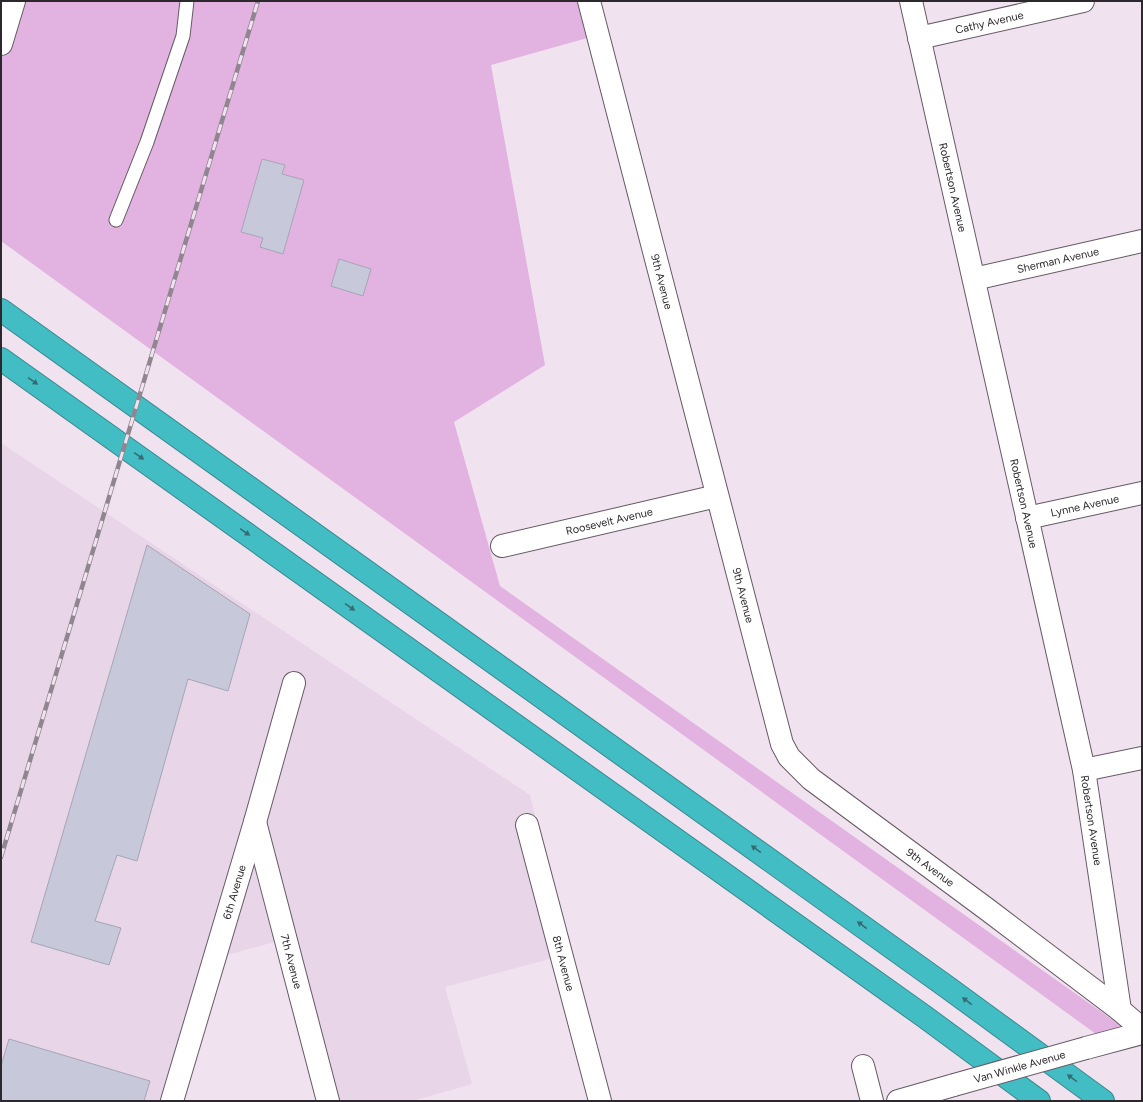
<svg xmlns="http://www.w3.org/2000/svg" width="1143" height="1102" font-family="Figtree,sans-serif">
  <rect width="100%" height="100%" fill="#f0e2ef"/>
  <polygon fill="#e9d5e8" points="1,443 530,795 568,954 445,987 472,1084 413,1101 337,1101 295,936 228,955 181,1101 1,1101"/>
  <polygon fill="#e2b3e0" points="1,1 591,1 598,35 491,65 545,365 454,422 500,586 1134,1035 1107,1042 1,241"/>
  <g fill="#c7c8d9" stroke="#a5a5b6">
    <polygon points="262,159 285,165 282,174 304,180 283,254 260,247 263,238 241,232"/>
    <polygon points="339,259 371,269 363,296 331,286"/>
    <polygon points="147,545 250,614 228,691 188,679 137,861 117,855 95,921 121,928 109,965 31,942"/>
    <polygon points="9,1039 150,1081 144,1101 1,1101 1,1066"/>
  </g>
  <g fill="none" stroke-linecap="round" stroke-linejoin="round">
    <g stroke="#665a65" stroke-width="15">
      <polyline id="lane" points="116,220 147,142 183,36 187,1"/>
    </g>
    <g stroke="#665a65" stroke-width="24">
      <g id="street">
        <path id="s1" d="M589 1 782 744 789 757 811 779 988 910 1120 1010 1142 1029"/>
        <path id="s2" d="M911 1 1084 770 1120 1010"/>
        <path id="s3" d="M919 38 1083 1"/>
        <polyline points="1,44 14,1"/>
        <path id="s4" d="M974 279 1142 241"/>
        <path id="s5" d="M1027 518 1142 493"/>
        <path id="s6" d="M502 546 717 496"/>
        <polyline points="1084,770 1142,758"/>
        <path id="s7" d="M255 822 328 1101"/>
        <path id="s8" d="M527 825 600 1101"/>
        <polyline points="863,1066 872,1101"/>
        <path id="s9" d="M172 1101 255 822 294 683"/>
      </g>
    </g>
    <g stroke="#665a65" stroke-width="24">
      <g id="secondary">
        <polyline points="1086,1048 1142,1033"/>
        <polyline points="898,1101 954,1085"/>
      </g>
    </g>
    <g stroke="#3b898f" stroke-width="24">
      <g id="highway">
        <polyline points="1,310 947,987 1103,1101"/>
        <polyline points="1,359 925,1017 1039,1101"/>
      </g>
    </g>
    <use href="#lane" stroke="#fff" stroke-width="13"/>
    <use href="#street" stroke="#fff" stroke-width="22"/>
    <use href="#secondary" stroke="#fff" stroke-width="22"/>
    <use href="#highway" stroke="#42bdc4" stroke-width="22"/>
    <g stroke="#90868f" stroke-width="4.5">
      <polyline id="rail" points="1,857 258,1"/>
    </g>
    <use href="#rail" stroke="#f0e2ef" stroke-width="3" stroke-dasharray="9" stroke-linecap="butt"/>
    <g stroke="#665a65" stroke-width="24" stroke-linecap="butt">
      <g id="secondary-bridge">
        <path id="s10" d="M954 1085 1086 1048"/>
      </g>
    </g>
    <use href="#secondary-bridge" stroke="#fff" stroke-width="22"/>
  </g>
  <defs><path id="oneway-solid" d="M-6-.8H1V-3.2L6.5 0L1 3.2V.8H-6Z"/></defs>
  <g fill="#366b71">
    <use href="#oneway-solid" transform="translate(33 381) rotate(35)"/>
    <use href="#oneway-solid" transform="translate(139 456) rotate(35)"/>
    <use href="#oneway-solid" transform="translate(245 532) rotate(35)"/>
    <use href="#oneway-solid" transform="translate(350 607) rotate(35)"/>
    <use href="#oneway-solid" transform="translate(756 849) rotate(-144)"/>
    <use href="#oneway-solid" transform="translate(862 925) rotate(-144)"/>
    <use href="#oneway-solid" transform="translate(967 1001) rotate(-144)"/>
    <use href="#oneway-solid" transform="translate(1072 1078) rotate(-144)"/>
  </g>
  <g text-anchor="middle" dominant-baseline="central" stroke-width="3" stroke-linejoin="round" paint-order="stroke">
    <g font-size="11" fill="#2d282d" stroke="#f0e2ef">
      <text stroke="none"><textPath href="#s3" startOffset="72">Cathy Avenue</textPath></text>
      <text stroke="none"><textPath href="#s2" startOffset="191">Robertson Avenue</textPath></text>
      <text stroke="none"><textPath href="#s4" startOffset="86">Sherman Avenue</textPath></text>
      <text stroke="none"><textPath href="#s1" startOffset="290">9th Avenue</textPath></text>
      <text stroke="none"><textPath href="#s2" startOffset="515">Robertson Avenue</textPath></text>
      <text stroke="none"><textPath href="#s5" startOffset="59">Lynne Avenue</textPath></text>
      <text stroke="none"><textPath href="#s6" startOffset="110">Roosevelt Avenue</textPath></text>
      <text stroke="none"><textPath href="#s1" startOffset="614">9th Avenue</textPath></text>
      <text stroke="none"><textPath href="#s2" startOffset="839">Robertson Avenue</textPath></text>
      <text stroke="none"><textPath href="#s1" startOffset="962">9th Avenue</textPath></text>
      <text stroke="none"><textPath href="#s9" startOffset="218">6th Avenue</textPath></text>
      <text stroke="none"><textPath href="#s7" startOffset="144">7th Avenue</textPath></text>
      <text stroke="none"><textPath href="#s8" startOffset="143">8th Avenue</textPath></text>
      <text stroke="none"><textPath href="#s10" startOffset="68">Van Winkle Avenue</textPath></text>
    </g>
  </g>
  <rect width="1143" height="1102" fill="none" stroke="#2d282d" stroke-width="4"/>
</svg>
